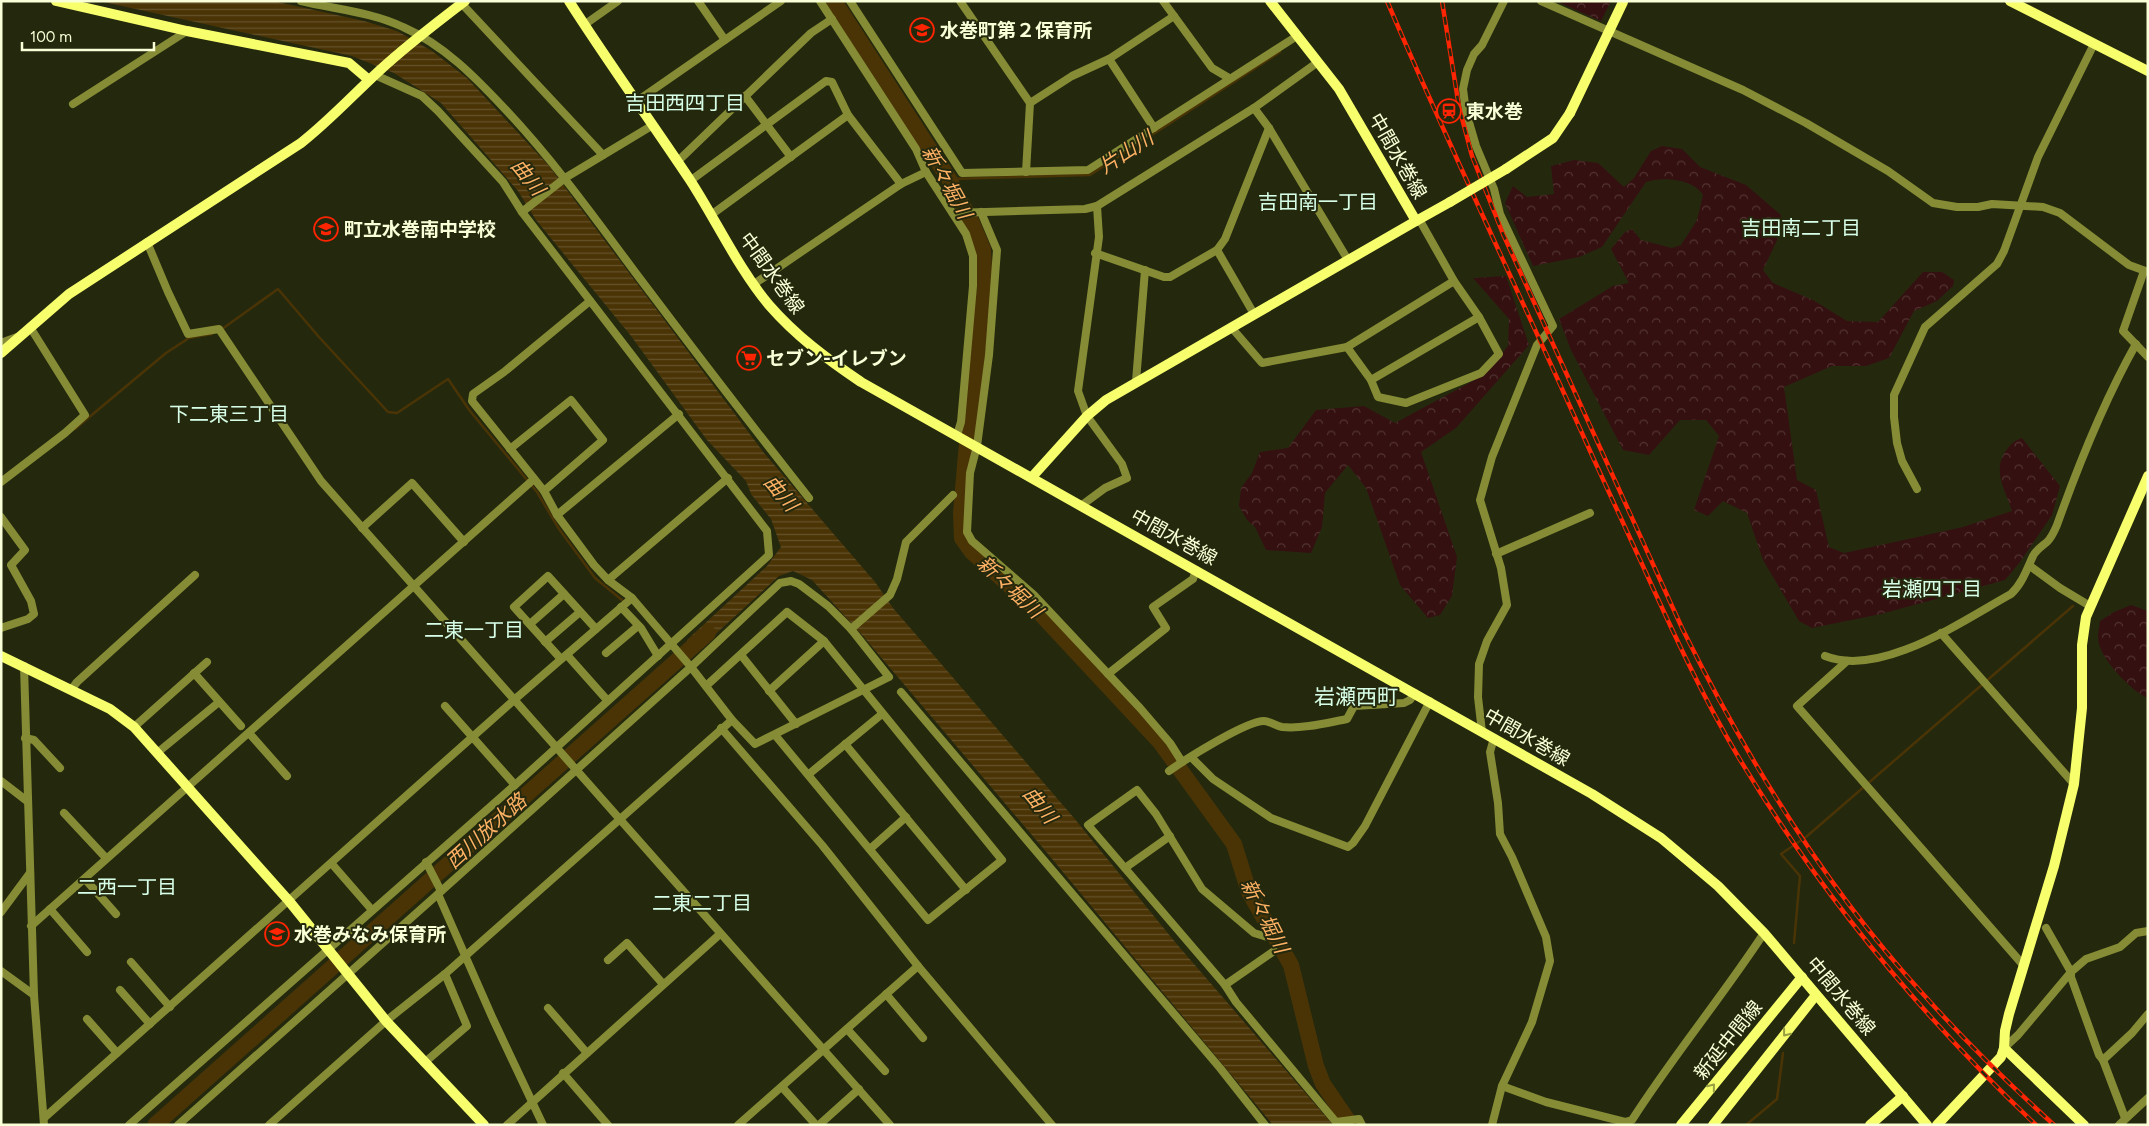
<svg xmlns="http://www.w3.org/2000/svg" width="2149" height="1126" font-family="Figtree,'Noto Sans JP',sans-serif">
  <defs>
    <pattern id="forest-crowns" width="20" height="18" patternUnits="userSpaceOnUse" patternTransform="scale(1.25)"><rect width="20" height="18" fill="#341010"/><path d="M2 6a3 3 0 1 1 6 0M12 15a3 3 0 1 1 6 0" fill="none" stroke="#523432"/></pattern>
    <pattern id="water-rules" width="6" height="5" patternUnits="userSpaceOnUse" patternTransform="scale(1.25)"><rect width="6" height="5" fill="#4a3406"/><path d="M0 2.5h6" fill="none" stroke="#65522a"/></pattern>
  </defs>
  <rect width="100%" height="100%" fill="#24290e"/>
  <g fill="url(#forest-crowns)">
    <polygon points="1556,1 1611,1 1601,21"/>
    <path d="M1662 146 1682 149 1700 167 1746 185 1781 215 1778 238 1763 270 1773 283 1813 300 1847 321 1878 322 1923 272H1942L1954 280 1953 286 1937 301 1914 311 1889 358 1866 366H1832L1784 387 1797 480 1816 490 1829 547 1844 553 1963 527 2012 511C2006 491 1992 472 2005 452 2011 444 2013 441 2022 438L2060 486 2052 515 2020 562 2005 580 1881 614 1812 628 1799 621 1763 560 1747 513 1723 501 1708 516 1694 510 1719 436 1706 420H1680L1649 455 1623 450 1571 350 1559 319 1613 286 1629 283 1611 249 1625 232 1632 229 1641 240 1672 248 1681 245 1697 220 1703 195C1694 179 1662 176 1646 182L1602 247 1579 257 1533 266 1505 203 1513 186 1527 197 1554 194 1551 166 1574 160 1598 163 1624 187 1634 178 1651 151Z"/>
    <polygon points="1506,276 1529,345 1456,428 1421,452 1457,557 1452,596 1440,615 1428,618 1400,585 1366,488 1348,465 1325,493 1322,527 1311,553 1266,550 1255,527 1247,520 1239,506 1241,488 1252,473 1260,452 1288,448 1316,410 1364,406 1395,423 1484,375 1508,346 1509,319 1473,278"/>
    <path d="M2131 605 2148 611V698C2132 692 2103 661 2099 644 2097 636 2099 629 2100 621L2114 612Z"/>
  </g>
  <polygon fill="url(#water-rules)" points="99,1 273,1 364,21 397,31 432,51 467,78 549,166 764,453 875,582 893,608 1074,818 1175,942 1333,1125 1273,1125 1048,854 863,636 812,580 793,571 779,576 697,651 687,640 767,566 781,547 771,519 751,494 746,481 707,440 631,336 536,220 518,191 441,103 394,73 352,56"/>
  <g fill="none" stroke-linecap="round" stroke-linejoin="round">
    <g stroke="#4a3406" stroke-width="2.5">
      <polyline points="949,179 1090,175 1280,52"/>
      <polyline points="222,329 278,289 319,337 388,412 397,413 448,379 470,411 537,492 559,529 595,578 622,600"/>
      <polyline points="75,429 166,353 189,338 212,334"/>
      <polyline points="1794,943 1800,876 1781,854 1806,837 2073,606"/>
      <polyline points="1746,1125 1777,1099 1783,1053"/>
    </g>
    <g stroke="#4a3406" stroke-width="16">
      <polyline points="834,1 949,179 972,223 983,249 985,285 966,454 961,514 962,538 972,552 1037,610 1160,742 1234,844 1249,892 1291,965 1316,1066 1323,1084 1351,1125"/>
      <polyline points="155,1125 708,633"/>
    </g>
    <g stroke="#868c35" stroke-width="8">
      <path d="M301 1C334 9 372 12 403 27 444 45 475 77 505 109 555 162 597 221 641 280 696 353 752 426 809 498"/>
      <polyline points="698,1 725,40"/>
      <polyline points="820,1 916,149 926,172 966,234 973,256 973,286 961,422 957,435"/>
      <polyline points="850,1 962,173 1088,170 1297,36"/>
      <polyline points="960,1 1030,103 1026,172"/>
      <polyline points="1163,1 1212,68 1229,78"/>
      <polyline points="1541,1 1743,90 1806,123 1888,171 1933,203 1957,207 1978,207 1992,204 2043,207 2060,213 2129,265 2148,272"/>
      <polyline points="462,4 603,155"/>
      <polyline points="584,25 618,1"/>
      <polyline points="1109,59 1154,128"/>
      <polyline points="745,96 791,157"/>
      <polyline points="637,101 781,1"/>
      <polyline points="1030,103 1072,76 1109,59 1174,16"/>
      <polyline points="73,104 187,31"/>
      <polyline points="1254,108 1269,128 1348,260"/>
      <polyline points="677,162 811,33 832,19"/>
      <polyline points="690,181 826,81 832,82 848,115 901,184"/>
      <polyline points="522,212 565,178 653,125"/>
      <polyline points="981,212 997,250 989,355 977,446 970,473 967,532 972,541 1034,595 1140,708 1170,743 1182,762"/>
      <polyline points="953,213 1085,209 1097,206 1254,108 1318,62"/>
      <polyline points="711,215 848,115"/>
      <polyline points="147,242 168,292 188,334 219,329 321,481 890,1125"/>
      <polyline points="1217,250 1254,314"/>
      <polyline points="1095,253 1164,277 1170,277 1217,250 1225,239 1269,128"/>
      <polyline points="2144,271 2123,331 2148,357"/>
      <polyline points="754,284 901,184 926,172"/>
      <polyline points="1231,327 1262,363 1347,347 1454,281"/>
      <polyline points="1,343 17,337"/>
      <polyline points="1347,347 1371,380 1378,397 1406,403 1481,373 1499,354 1479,317 1454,281 1419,219"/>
      <polyline points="1371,380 1479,317"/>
      <polyline points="1136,381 1145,270"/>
      <polyline points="510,449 571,400 603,440 544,491"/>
      <polyline points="1,482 65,433 85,415 30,327"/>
      <polyline points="1917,489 1902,461 1897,443 1894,417 1894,395 1925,327 1997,264 2004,251 2038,157 2094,44"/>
      <polyline points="1082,505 1105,488 1127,478 1122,464 1087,416 1078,391 1099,237 1097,206"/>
      <polyline points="557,515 679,414"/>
      <polyline points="1,517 25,550 11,565 31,601 34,614 28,619 1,628"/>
      <polyline points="362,528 412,483 464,542"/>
      <polyline points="1496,554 1590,513"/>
      <polyline points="2030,566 2060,588 2090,606"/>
      <polyline points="608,580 728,478"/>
      <polyline points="621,607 641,628 658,656"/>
      <polyline points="530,624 564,594"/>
      <polyline points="851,629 890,595 897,579 906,542 953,495"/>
      <polyline points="1941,633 2074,784"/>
      <polyline points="545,642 580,612"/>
      <polyline points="606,653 638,626"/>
      <polyline points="567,655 607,700"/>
      <polyline points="741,655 796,724"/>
      <path d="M1825 656C1881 678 1962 621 2011 594 2022 584 2027 569 2033 556 2036 550 2041 547 2047 542 2052 537 2054 532 2057 525 2078 466 2105 399 2136 344"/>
      <polyline points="561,659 514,607 548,576 596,629"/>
      <polyline points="1847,661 1797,706 2024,966"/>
      <polyline points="24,666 34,995 44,1125"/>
      <polyline points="194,673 241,726"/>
      <polyline points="1108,674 1166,628 1153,607 1193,579 1196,570"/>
      <polyline points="706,686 787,612 824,641 1002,860 928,920 775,735"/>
      <polyline points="71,690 77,682 195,575"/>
      <polyline points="769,691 824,641"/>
      <polyline points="901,692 1220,1068 1265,1125"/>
      <polyline points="445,706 515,785"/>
      <polyline points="134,727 207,662"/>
      <polyline points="721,728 822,845 918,966 1052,1125"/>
      <polyline points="1482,732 1478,697 1479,664 1487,641 1507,605 1501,568 1480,500 1492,457 1537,345 1553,326 1500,214 1494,189 1476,146 1466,112 1463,89 1467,70 1474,54 1482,45 1504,1"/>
      <polyline points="249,733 287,776"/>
      <polyline points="25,738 34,740 60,768"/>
      <polyline points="845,744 966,890"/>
      <polyline points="157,753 219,702"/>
      <polyline points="1191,757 1213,779 1271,818 1348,847 1353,843 1365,826 1430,701"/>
      <path d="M1169 771C1186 759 1246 721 1264 721 1270 721 1276 726 1282 727 1303 729 1326 723 1347 719L1354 706 1404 703 1410 700 1415 693"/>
      <polyline points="809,774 882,714"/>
      <polyline points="1,781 27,801"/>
      <polyline points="64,813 106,858"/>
      <polyline points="870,849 906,817"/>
      <polyline points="426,862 441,891"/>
      <polyline points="332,864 372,910"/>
      <polyline points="1125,868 1170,836"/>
      <polyline points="85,879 116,914"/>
      <polyline points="50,909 87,952"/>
      <polyline points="1,912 30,873"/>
      <polyline points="31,926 534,479"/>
      <polyline points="2046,928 2071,972 2071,977 2099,1055 2103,1060"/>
      <polyline points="1267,937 1254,933 1202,889 1156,814 1137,790 1088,825 1225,985 1236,1002 1336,1122 1359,1119 1362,1125"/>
      <polyline points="608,960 627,943 663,984"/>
      <polyline points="131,962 170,1007"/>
      <polyline points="1,971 34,995"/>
      <polyline points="1225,985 1274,951"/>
      <polyline points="120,990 150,1024"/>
      <polyline points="886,994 923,1038"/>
      <polyline points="548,1008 587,1053"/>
      <polyline points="87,1019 117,1053"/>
      <polyline points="847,1029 885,1071"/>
      <polyline points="2004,1048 2018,1035 2071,972 2086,959 2120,947 2136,933 2148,931"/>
      <polyline points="424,1063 467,1026 445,974"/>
      <polyline points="563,1073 608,1125"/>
      <path d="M1502 1086 1546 1102 1625 1122 1632 1120C1673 1056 1722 997 1764 933"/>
      <polyline points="782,1087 816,1125"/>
      <polyline points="44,1118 514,700 632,598"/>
      <polyline points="2125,1118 2103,1060 2132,1033 2148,1014"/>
      <polyline points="129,1125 515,785 769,555 767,531 522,212 503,182 438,111 422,96 375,75"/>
      <polyline points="178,1125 438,894"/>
      <polyline points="269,1125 386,1021 445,974 732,720"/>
      <polyline points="507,1125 720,934"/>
      <polyline points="543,1125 493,1019 438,894 691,667 780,583 791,581 799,584 828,606 851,629 889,677 755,744 732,720 691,667 632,598 608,580 594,565 557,515 544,491 472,401 473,394 504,372 590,301"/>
      <polyline points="738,1125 918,966"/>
      <polyline points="819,1125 859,1089"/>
      <polyline points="1492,1125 1502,1086 1532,1022 1550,961 1546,937 1512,857 1500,834 1498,803 1490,752 1494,738"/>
      <polyline points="2119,1125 2148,1098"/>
    </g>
    <g stroke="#f7ff6d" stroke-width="10">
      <polyline points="56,1 187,31 349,63 369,80"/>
      <path d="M569 1C608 62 650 120 690 180 716 220 738 268 769 305 796 336 827 359 861 382L1592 794 1661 838 1718 886 1764 933 1927 1125"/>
      <polyline points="2010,1 2148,71"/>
      <polyline points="1506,169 1553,138 1570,113"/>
      <polyline points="1416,221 1450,202"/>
      <path d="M1 353 69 294 301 143C329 121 353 95 379 71 406 46 436 23 465 1"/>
      <polyline points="1032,477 1087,416 1106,400 1416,221 1339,89 1270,1"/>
      <polyline points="1,656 110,709 134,727 289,901 386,1021 484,1125"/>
      <polyline points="2004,1048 2084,1125"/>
      <polyline points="1681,1125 1802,977"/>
      <polyline points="1713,1125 1816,995"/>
      <polyline points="1870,1125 1903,1096"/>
      <polyline points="1937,1125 2001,1057 2004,1048 2005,1031 2009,1014 2054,866 2074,784 2082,708 2082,645 2086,617 2148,476"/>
    </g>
    <g stroke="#ff2402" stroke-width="4.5">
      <g id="rail">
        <path d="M1387 1C1443 132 1504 261 1563 391 1589 449 1615 506 1642 564 1672 630 1702 696 1739 758 1820 893 1921 1016 2036 1125"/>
        <path d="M1442 1 1459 107 1472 156 1503 234 1682 628C1747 759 1824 886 1923 994 1964 1040 2008 1083 2054 1125"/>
      </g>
    </g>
    <use href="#rail" stroke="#24290e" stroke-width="2.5" stroke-dasharray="8" stroke-linecap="butt"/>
    <g stroke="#f7ff6d" stroke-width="10">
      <polyline points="1570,113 1623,2"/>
      <polyline points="1450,202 1506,169"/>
    </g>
  </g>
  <defs><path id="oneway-chevron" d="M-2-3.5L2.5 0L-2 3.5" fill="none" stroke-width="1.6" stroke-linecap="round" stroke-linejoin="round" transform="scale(1.25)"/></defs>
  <g stroke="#989f42">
    <use href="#oneway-chevron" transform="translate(1786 1033) rotate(128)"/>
    <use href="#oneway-chevron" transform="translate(1712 1087) rotate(-51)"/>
  </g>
  <defs>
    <g id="school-ring" transform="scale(1.25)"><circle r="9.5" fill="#24290e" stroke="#ff2402" stroke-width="1.5"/><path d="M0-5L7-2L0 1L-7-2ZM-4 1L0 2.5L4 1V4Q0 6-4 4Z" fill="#ff2402"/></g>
    <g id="station-ring" transform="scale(1.25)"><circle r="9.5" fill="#24290e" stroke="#ff2402" stroke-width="1.5"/><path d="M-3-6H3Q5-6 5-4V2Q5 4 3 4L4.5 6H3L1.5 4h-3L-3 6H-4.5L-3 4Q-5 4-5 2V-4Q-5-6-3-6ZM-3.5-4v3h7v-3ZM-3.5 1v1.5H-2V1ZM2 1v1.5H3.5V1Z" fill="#ff2402"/></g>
    <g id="supermarket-ring" transform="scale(1.25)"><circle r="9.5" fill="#24290e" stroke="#ff2402" stroke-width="1.5"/><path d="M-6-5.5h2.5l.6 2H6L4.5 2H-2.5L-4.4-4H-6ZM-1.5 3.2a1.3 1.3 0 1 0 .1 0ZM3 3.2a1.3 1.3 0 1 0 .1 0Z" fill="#ff2402"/></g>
  </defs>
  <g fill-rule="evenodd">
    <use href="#school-ring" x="922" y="30"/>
    <use href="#station-ring" x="1449" y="111"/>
    <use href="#school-ring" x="326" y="229"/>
    <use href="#supermarket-ring" x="749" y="358"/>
    <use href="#school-ring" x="277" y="934"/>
  </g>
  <g text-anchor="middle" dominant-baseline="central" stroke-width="4" stroke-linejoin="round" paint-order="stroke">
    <g font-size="19" font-weight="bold" fill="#f9ffd6" stroke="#24290e" text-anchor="start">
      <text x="940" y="30">水巻町第２保育所</text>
      <text x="1466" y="111">東水巻</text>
      <text x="344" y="229">町立水巻南中学校</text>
      <text x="766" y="358">セブン-イレブン</text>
      <text x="294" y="934">水巻みなみ保育所</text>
    </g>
    <g font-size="19" fill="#f9ffd6" stroke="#24290e">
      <text transform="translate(1398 156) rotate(60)">中間水巻線</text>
      <text transform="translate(772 273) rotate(54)">中間水巻線</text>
      <text transform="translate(1174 537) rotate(29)">中間水巻線</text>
      <text transform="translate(1527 737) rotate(30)">中間水巻線</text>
      <text transform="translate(1841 996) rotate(50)">中間水巻線</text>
      <text transform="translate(1728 1040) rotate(-51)">新延中間線</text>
    </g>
    <g font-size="20" fill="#d8ffe8" stroke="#24290e">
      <text x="685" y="103">吉田西四丁目</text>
      <text x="1318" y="202">吉田南一丁目</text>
      <text x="1801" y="228">吉田南二丁目</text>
      <text x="229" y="414">下二東三丁目</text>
      <text x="1932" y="589">岩瀬四丁目</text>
      <text x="474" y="630">二東一丁目</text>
      <text x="127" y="887">二西一丁目</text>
      <text x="702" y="903">二東二丁目</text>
    </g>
    <g font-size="20" font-style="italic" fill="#ffb164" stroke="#24290e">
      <text transform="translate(1126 152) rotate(-33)">片山川</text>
      <text transform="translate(528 177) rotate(51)">曲川</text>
      <text transform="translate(947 182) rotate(61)">新々堀川</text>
      <text transform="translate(781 493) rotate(50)">曲川</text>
      <text transform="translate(1010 587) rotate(43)">新々堀川</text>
      <text transform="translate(1040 805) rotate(51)">曲川</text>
      <text transform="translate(486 831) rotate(-42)">西川放水路</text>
      <text transform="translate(1265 916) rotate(63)">新々堀川</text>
    </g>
    <g font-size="21" fill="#d8ffe8" stroke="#24290e">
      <text x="1356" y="696">岩瀬西町</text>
    </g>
  </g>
  <rect width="2149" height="1126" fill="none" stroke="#f9ffd6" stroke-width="5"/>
  <path d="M22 42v8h132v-8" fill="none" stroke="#f9ffd6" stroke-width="2.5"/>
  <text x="30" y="42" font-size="15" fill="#f9ffd6" stroke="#24290e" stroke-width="4" paint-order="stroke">100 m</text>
</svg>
